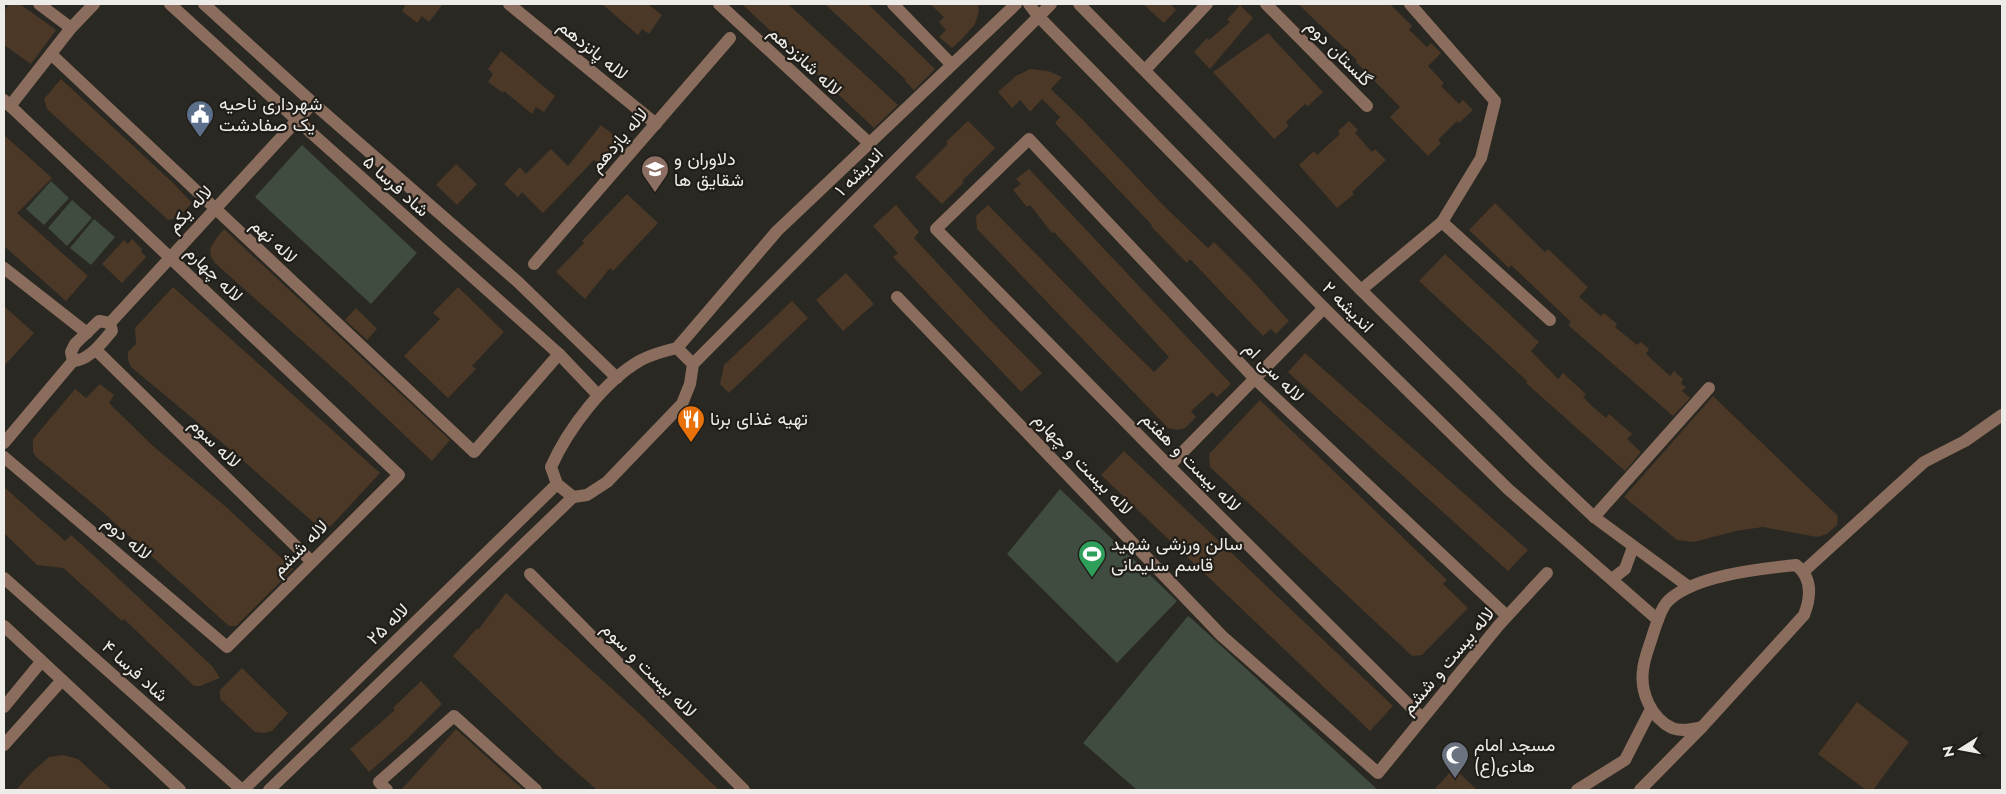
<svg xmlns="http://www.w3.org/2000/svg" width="2006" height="794" font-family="Jost,Vazirmatn,sans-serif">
  <rect width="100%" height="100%" fill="#2a2822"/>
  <g fill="#3f4c3f">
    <polygon points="302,145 417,253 371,304 255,197"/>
    <polygon points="51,181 69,198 44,225 26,209"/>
    <polygon points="72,200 92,218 67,246 48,228"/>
    <polygon points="94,219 115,237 91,265 70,248"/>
    <polygon points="1060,489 1177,601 1117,663 1007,554"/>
    <polygon points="1188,616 1193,620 1378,790 1137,790 1083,743"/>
  </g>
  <g fill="#4b3826">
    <polygon points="9,4 20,4 56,30 31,64 4,45 4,11"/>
    <polygon points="406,4 443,4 429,22 422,16 417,23 402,11"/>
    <polygon points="602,4 648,4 662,15 649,34 642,29 638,35"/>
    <polygon points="742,4 788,4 898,105 874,128"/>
    <polygon points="825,4 868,4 935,69 914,90 905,81 906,80"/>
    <polygon points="930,4 978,4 979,11 975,24 962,39 952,48 939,37 946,30 939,22 944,17"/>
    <polygon points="1143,4 1170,4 1176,10 1164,23"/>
    <polygon points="1298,4 1390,4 1412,26 1409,30 1427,47 1431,43 1441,53 1428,66 1444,83 1441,86 1459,104 1463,100 1473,110 1459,123 1457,121 1438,140 1441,143 1428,156 1390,117 1400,107 1356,62 1357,60"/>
    <polygon points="1240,5 1253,18 1210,69 1194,52 1207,38 1209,40 1230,22 1227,20"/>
    <polygon points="1268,33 1323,92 1308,106 1305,104 1286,122 1289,126 1274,139 1213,72"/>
    <polygon points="501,51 555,96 544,112 536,107 532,114 504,91 503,93 488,82 493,74 488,69"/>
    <polygon points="1030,69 1048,71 1062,77 1051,89 1083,120 1163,205 1208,248 1214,242 1252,280 1289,321 1276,334 1271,329 1263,336 1190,259 1187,263 1176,252 1151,226 1152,225 1055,123 1060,117 1042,99 1030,112 1020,100 1012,108 998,92 1016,76"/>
    <polygon points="61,79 173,183 192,203 178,218 168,220 47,109 44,99"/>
    <polygon points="968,121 995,148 962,181 964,182 942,204 915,177 948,144 946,142"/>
    <polygon points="1349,121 1358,130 1355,133 1372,152 1375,149 1386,160 1352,192 1354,194 1337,208 1299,165 1314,151 1317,155 1340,134 1338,131"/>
    <polygon points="601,125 625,144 605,169 594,160 543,213 522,192 518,197 504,184 520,167 526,174 551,149 568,166"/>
    <polygon points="4,135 52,178 17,213 88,276 66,301 4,246"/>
    <polygon points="456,164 477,184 457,205 436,185"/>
    <polygon points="1029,169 1231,384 1217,397 1212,392 1191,411 1196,417 1185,428 1177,430 1168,428 977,229 976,216 988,205 1091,310 1154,372 1169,357 1054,232 1052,233 1030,205 1027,207 1013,190 1021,184 1016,179"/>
    <polygon points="627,194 658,223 613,271 610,268 585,299 556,272 584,243 582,241"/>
    <polygon points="1495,203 1545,252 1548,249 1588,287 1579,297 1601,316 1604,313 1617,324 1615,327 1637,345 1641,342 1649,349 1646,354 1670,376 1674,371 1683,379 1681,384 1686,387 1682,391 1690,398 1673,416 1568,325 1571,322 1511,265 1509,268 1469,230"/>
    <polygon points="896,205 919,232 914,238 989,319 1042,373 1021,392 893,257 898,253 873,226"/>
    <polygon points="224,229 450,440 432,461 344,378 215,263 211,257 210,249 215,240"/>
    <polygon points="132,239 142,249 141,252 146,257 122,283 102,264 124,240 128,244"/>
    <polygon points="1445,254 1539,342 1531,351 1558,379 1563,373 1586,394 1583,397 1593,407 1606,418 1609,414 1632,434 1627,439 1641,452 1625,471 1526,383 1527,381 1419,281"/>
    <polygon points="846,273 874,304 843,331 816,300"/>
    <polygon points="173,287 380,473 331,526 319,527 305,515 232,451 131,367 128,360 128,352 136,344 135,328"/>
    <polygon points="458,287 504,332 472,366 476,369 448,398 404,356 440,319 433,313"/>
    <polygon points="792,301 808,318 729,393 720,384 724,365"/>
    <polygon points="4,306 34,333 4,366"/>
    <polygon points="356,308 377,329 367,340 345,320"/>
    <polygon points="1305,353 1528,550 1508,571 1288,372"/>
    <polygon points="100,384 114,395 109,403 153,446 225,506 293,569 236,626 229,626 97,507 36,457 33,452 33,439 75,389 86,398"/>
    <polygon points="1713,396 1838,516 1837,525 1827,534 1817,537 1763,527 1736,531 1694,542 1677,540 1624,497"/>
    <polygon points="1260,400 1447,580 1443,584 1468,608 1422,655 1412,656 1210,467 1209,454"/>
    <polygon points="1124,451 1393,706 1370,731 1101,475"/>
    <polygon points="4,487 65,541 71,535 91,553 212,666 220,678 200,686 194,686 124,619 122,621 69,573 63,568 37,565 4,533"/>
    <polygon points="506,593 641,715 719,790 597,790 557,755 453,656 477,628 478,630"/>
    <polygon points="242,668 288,713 272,731 264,733 255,732 220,699 220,690"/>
    <polygon points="421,681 442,704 407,739 369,772 350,749 395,710 393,708"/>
    <polygon points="1857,702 1909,742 1873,790 1866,790 1818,754"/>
    <polygon points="456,729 510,778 524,790 401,790"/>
    <polygon points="63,755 78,759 112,790 16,790 33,771 49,757"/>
    <polygon points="1454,768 1477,790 1434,790"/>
  </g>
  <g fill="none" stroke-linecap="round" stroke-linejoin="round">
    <g stroke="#8a6d5c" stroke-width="12">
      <polyline points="39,4 71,28"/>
      <polyline points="170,4 298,121 559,354 598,395"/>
      <polyline points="204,4 313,103 518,282 617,378"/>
      <polyline points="509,4 656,124"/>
      <polyline points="719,4 869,143"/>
      <polyline points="893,4 951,64"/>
      <polyline points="1029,4 1038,16 1324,308 1508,489 1658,620"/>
      <polyline points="1079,4 1361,290 1538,464 1594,517 1689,587"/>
      <polyline points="1266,4 1367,106"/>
      <polyline points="51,54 474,452 559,354"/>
      <polyline points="1145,70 1207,4"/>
      <polyline points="4,100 399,475 227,647 4,457"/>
      <polyline points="10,106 71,28 94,4"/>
      <polyline points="1442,222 1550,320"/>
      <polyline points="534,264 730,38"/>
      <polyline points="4,268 87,333"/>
      <polyline points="1361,290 1442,222 1481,158 1495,101 1410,4"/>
      <polyline points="897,297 1222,636 1378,773 1499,625 1547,573"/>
      <path d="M99 321 110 323 112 331C101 343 90 360 73 361L71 352 75 344Z"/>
      <polyline points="110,323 313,103"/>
      <polyline points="677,348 777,231 1016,4"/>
      <polyline points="96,350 311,561"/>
      <path d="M693 364 677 348C664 351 653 354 641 360 604 381 568 429 551 467L557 484 573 497 587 495 607 482 682 404 690 384 693 364 1051 4"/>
      <polyline points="4,443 73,361"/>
      <polyline points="1169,466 1324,308"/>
      <polyline points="1594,517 1709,388"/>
      <path d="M1796 565C1813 578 1811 597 1804 615L1702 727C1693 729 1681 732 1672 728 1651 718 1640 692 1643 670 1644 658 1650 645 1653 634 1657 623 1661 607 1669 600 1696 575 1760 569 1796 565Z"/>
      <polyline points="1804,571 1924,462 1965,441 2002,415"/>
      <polyline points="530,574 744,790"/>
      <polyline points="4,578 242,790"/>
      <polyline points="1612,579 1625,569 1633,547"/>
      <polyline points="4,626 180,790"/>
      <polyline points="4,707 41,662"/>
      <polyline points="1422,718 1169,466 936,229 1029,139 1255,379 1507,616"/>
      <polyline points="4,745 62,680"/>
      <polyline points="243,790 557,484"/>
      <polyline points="269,790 573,497"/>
      <polyline points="387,790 379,782 454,716 536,790"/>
      <polyline points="1577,790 1625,760 1651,709"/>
      <polyline points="1640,790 1702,727"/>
    </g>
  </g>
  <defs>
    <g id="civic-pin" transform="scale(1.4375)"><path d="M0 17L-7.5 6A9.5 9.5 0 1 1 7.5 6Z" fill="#5c6f8a" stroke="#211e19"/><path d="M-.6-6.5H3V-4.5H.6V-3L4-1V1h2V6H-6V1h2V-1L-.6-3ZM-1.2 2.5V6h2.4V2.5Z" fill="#fff"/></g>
    <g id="school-pin" transform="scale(1.4375)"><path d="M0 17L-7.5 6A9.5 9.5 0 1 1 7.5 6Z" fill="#8d6e63" stroke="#211e19"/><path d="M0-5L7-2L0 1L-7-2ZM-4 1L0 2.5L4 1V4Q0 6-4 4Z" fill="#fff"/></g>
    <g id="restaurant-pin" transform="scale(1.4375)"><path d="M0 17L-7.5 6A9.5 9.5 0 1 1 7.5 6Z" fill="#e8710a" stroke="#211e19"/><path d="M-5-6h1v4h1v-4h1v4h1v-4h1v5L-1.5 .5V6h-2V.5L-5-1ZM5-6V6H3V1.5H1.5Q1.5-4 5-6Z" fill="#fff"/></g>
    <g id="stadium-pin" transform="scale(1.4375)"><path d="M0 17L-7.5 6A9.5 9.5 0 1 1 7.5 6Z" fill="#2e9e5b" stroke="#211e19"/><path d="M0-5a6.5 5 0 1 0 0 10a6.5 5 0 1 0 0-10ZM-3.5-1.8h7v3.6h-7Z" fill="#fff"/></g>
    <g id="mosque-pin" transform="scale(1.4375)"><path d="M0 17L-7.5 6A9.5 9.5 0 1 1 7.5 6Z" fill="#6b7280" stroke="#211e19"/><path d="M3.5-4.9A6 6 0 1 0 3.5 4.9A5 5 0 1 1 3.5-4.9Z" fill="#fff"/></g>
  </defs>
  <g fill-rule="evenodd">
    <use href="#civic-pin" x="200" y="114"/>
    <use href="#school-pin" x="655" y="169"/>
    <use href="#restaurant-pin" x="691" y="419"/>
    <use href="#stadium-pin" x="1092" y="554"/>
    <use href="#mosque-pin" x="1455" y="755"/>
  </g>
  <g text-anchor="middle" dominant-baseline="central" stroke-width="4.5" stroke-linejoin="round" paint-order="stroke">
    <g font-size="18" fill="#eeece8" stroke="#211e19">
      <text transform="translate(593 50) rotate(39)">لاله پانزدهم</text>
      <text transform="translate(1339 53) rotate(45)">گلستان دوم</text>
      <text transform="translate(805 61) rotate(43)">لاله شانزدهم</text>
      <text transform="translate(619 140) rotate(-49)">لاله یازدهم</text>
      <text transform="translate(859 172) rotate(-45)">اندیشه ۱</text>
      <text transform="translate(396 186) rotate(42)">شاد فرسا ۵</text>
      <text transform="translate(190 209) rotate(-47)">لاله یکم</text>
      <text transform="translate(274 241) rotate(43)">لاله نهم</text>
      <text transform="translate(214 274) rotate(44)">لاله چهارم</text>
      <text transform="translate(1348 307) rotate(45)">اندیشه ۲</text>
      <text transform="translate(1274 372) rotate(45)">لاله سی ام</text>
      <text transform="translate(215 443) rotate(44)">لاله سوم</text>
      <text transform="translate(1191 462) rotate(45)">لاله بیست و هفتم</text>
      <text transform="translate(1083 464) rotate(46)">لاله بیست و چهارم</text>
      <text transform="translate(127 538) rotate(40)">لاله دوم</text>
      <text transform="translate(300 548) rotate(-45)">لاله ششم</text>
      <text transform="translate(388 624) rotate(-44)">لاله ۲۵</text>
      <text transform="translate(1448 661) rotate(-50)">لاله بیست و ششم</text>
      <text transform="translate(649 670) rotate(45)">لاله بیست و سوم</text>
      <text transform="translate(135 671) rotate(42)">شاد فرسا ۴</text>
    </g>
    <g font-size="18" fill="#eeece8" stroke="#211e19" text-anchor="start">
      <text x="219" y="104">شهرداری ناحیه<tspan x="219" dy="21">یک صفادشت</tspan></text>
      <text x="674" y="159">دلاوران و<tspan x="674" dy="21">شقایق ها</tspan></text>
      <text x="710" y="419">تهیه غذای برنا</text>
      <text x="1111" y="544">سالن ورزشی شهید<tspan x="1111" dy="21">قاسم سلیمانی</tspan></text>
      <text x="1474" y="745">مسجد امام<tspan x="1474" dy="21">هادی(ع)</tspan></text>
    </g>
  </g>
  <rect width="2006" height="794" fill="none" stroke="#eeece8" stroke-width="10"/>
  <g transform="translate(1961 749) rotate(259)" stroke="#211e19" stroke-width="4" paint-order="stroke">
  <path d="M0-4L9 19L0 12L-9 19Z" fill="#eeece8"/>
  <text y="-8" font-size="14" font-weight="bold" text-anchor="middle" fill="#eeece8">N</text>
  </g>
</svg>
